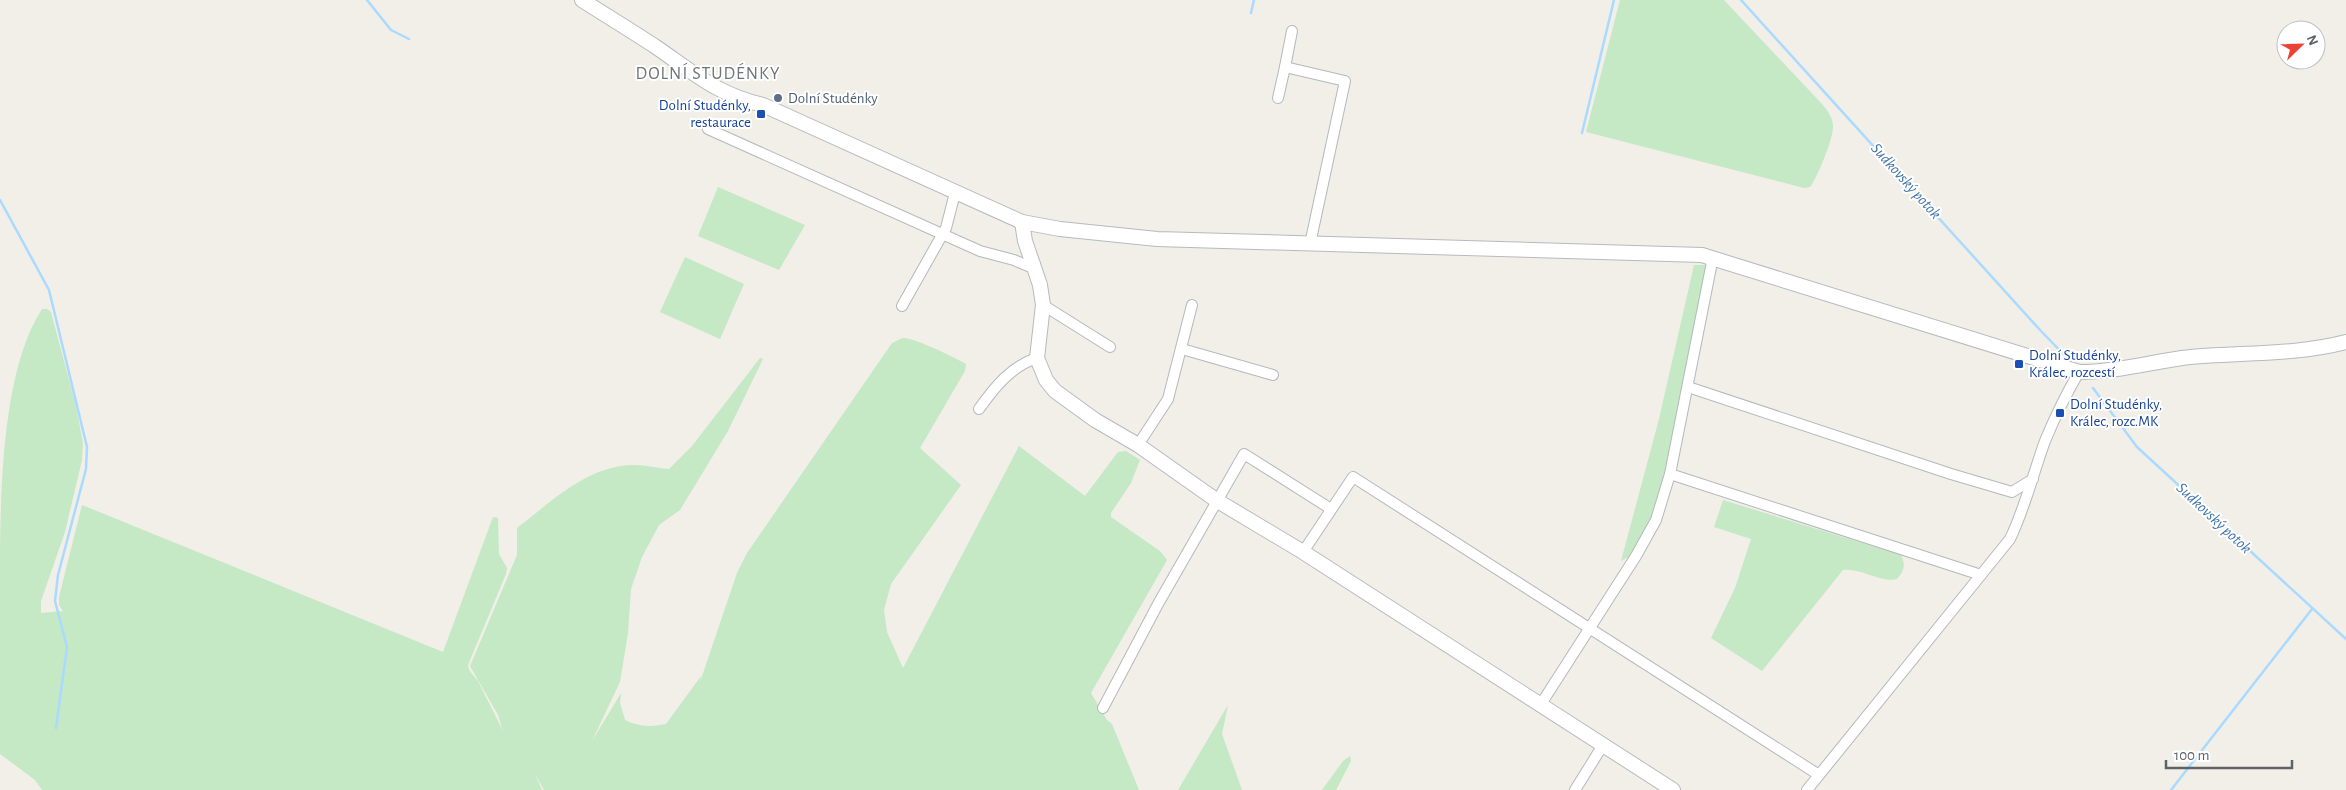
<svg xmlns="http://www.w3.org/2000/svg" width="2346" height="790" font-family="'Alegreya Sans',sans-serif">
  <rect width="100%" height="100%" fill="#f1efe8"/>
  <g fill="#c5e8c5">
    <path d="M1620 0H1724L1821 103C1827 110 1833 117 1833 127 1833 139 1817 178 1810 187L1804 188 1586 132Z"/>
    <polygon points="718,187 805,225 779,270 698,236"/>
    <polygon points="685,257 744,284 720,339 660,312"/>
    <polygon points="1694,265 1706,265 1677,420 1654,515 1632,555 1621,561 1659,419"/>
    <path d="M42 309H47L51 312 76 406 83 443 82 460 65 532 41 601V613L63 611 59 605V597L82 505 443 652 493 517 498 518 499 554 507 568 506 574 468 665 469 670 478 681 503 731 498 715 470 666 517 555V528C551 502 588 465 634 465 645 465 657 468 669 469L692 446 760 358 763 359 728 431 680 510 659 525 642 557 631 589 628 633 620 682 592 741 621 693 620 703 625 720C640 727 650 727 666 724L701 676 700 682 737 573 747 553 892 343C895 342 899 339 903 338 913 337 956 358 966 364L965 371 920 448 961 485 891 584 884 610 887 632 903 668 1019 446 1085 496 1118 452 1126 451 1140 460 1131 483 1111 513V517L1160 551 1167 560 1091 693 1107 720 1112 724 1139 790H544L535 774 542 790H42L35 780 0 754C0 697 0 640 0 583 0 505 0 373 42 309Z"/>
    <path d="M1723 500 1901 555C1906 565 1904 571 1897 579 1879 583 1862 568 1843 570L1762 671 1711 638 1735 588 1751 539 1714 527Z"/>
    <polygon points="1228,705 1222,734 1242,790 1178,790"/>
    <polygon points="1350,756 1351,761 1336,790 1322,790 1343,761"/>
  </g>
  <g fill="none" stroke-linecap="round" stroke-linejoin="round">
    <g stroke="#aadaff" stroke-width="2.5">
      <polyline points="367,0 391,30 409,39"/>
      <polyline points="1741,0 2041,331 2071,362"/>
      <polyline points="1251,13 1254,0"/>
      <polyline points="1582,133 1614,0"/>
      <polyline points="0,200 49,290 87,447 86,469 58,575 55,601 67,647 56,728"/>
      <polyline points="2093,388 2137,447 2346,639"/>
      <polyline points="2171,790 2312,609"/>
    </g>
    <g stroke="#b5b8bc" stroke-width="12">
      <g id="street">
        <polyline points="1292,31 1285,67 1345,81 1310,244"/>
        <polyline points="1278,98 1285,67"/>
        <polyline points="708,129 980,251 1014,260 1028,266 1035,264"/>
        <polyline points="1043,305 1110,347"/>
        <polyline points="902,306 946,228 955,193"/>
        <polyline points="1182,349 1273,375"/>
        <polyline points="1688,387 1951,474 2012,492 2033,479"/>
        <path d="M979 409C994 388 1011 366 1037 358"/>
        <polyline points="1138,445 1168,399 1192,305"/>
        <polyline points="1670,474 1981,575"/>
        <polyline points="1303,552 1353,477 1819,775"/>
        <polyline points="1541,704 1636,556 1656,520 1670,474 1713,257"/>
        <polyline points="1103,708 1158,604 1244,454 1331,509"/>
        <polyline points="1575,790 1603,745"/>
        <path d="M1807 790 2010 539C2025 508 2033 474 2045 441 2055 417 2066 394 2079 372"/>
      </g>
    </g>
    <g stroke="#b6babf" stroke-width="16">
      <g id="secondary">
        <path d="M582 0C607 16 632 31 656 47 694 73 718 95 763 105L1022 222 1060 229 1157 239 1702 255 2079 372C2114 372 2147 363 2182 358 2236 352 2292 356 2346 342"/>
        <polyline points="1022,222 1025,241 1040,285 1043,305 1037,358 1046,380 1055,391 1095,420 1138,445 1216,500 1303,552 1673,790"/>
      </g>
    </g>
    <use href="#street" stroke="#fff" stroke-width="10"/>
    <use href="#secondary" stroke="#fff" stroke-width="14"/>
  </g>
  <circle fill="#5c6f8a" stroke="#fff" stroke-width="2" cx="778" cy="98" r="5"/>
  <g fill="#1a4fb4" stroke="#fff" stroke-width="2">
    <rect x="756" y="109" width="10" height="10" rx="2.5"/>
    <rect x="2014" y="359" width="10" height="10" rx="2.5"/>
    <rect x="2055" y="408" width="10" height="10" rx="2.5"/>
  </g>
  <g text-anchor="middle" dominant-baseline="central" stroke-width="4" stroke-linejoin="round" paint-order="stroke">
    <g font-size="15" fill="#4e5e75" stroke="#fff" text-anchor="start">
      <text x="788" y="98">Dolní Studénky</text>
    </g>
    <g font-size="15" fill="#164399" stroke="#fff" text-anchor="start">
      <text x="751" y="105" text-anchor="end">Dolní Studénky,<tspan x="751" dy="17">restaurace</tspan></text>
      <text x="2029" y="355">Dolní Studénky,<tspan x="2029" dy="17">Králec, rozcestí</tspan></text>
      <text x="2070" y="404">Dolní Studénky,<tspan x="2070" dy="17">Králec, rozc.MK</tspan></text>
    </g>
    <g font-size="16" font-style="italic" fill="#4174aa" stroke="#fff">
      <text transform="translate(1906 181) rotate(48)">Sudkovský potok</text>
      <text transform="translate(2214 518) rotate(43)">Sudkovský potok</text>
    </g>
    <g font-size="18" letter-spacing="1" fill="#70757a" stroke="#fff">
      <text x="708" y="74">DOLNÍ STUDÉNKY</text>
    </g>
  </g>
  <g transform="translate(2301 45) rotate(67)"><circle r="24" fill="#ffffff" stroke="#bfc1c3"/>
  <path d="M0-4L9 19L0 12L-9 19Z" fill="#ea4335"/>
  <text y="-8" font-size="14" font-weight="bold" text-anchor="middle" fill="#5f6368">N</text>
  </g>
  <path d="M2166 760v8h126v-8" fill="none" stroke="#5f6368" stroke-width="2.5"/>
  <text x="2174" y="760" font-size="15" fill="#5f6368" stroke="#ffffff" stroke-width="4" paint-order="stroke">100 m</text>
</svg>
